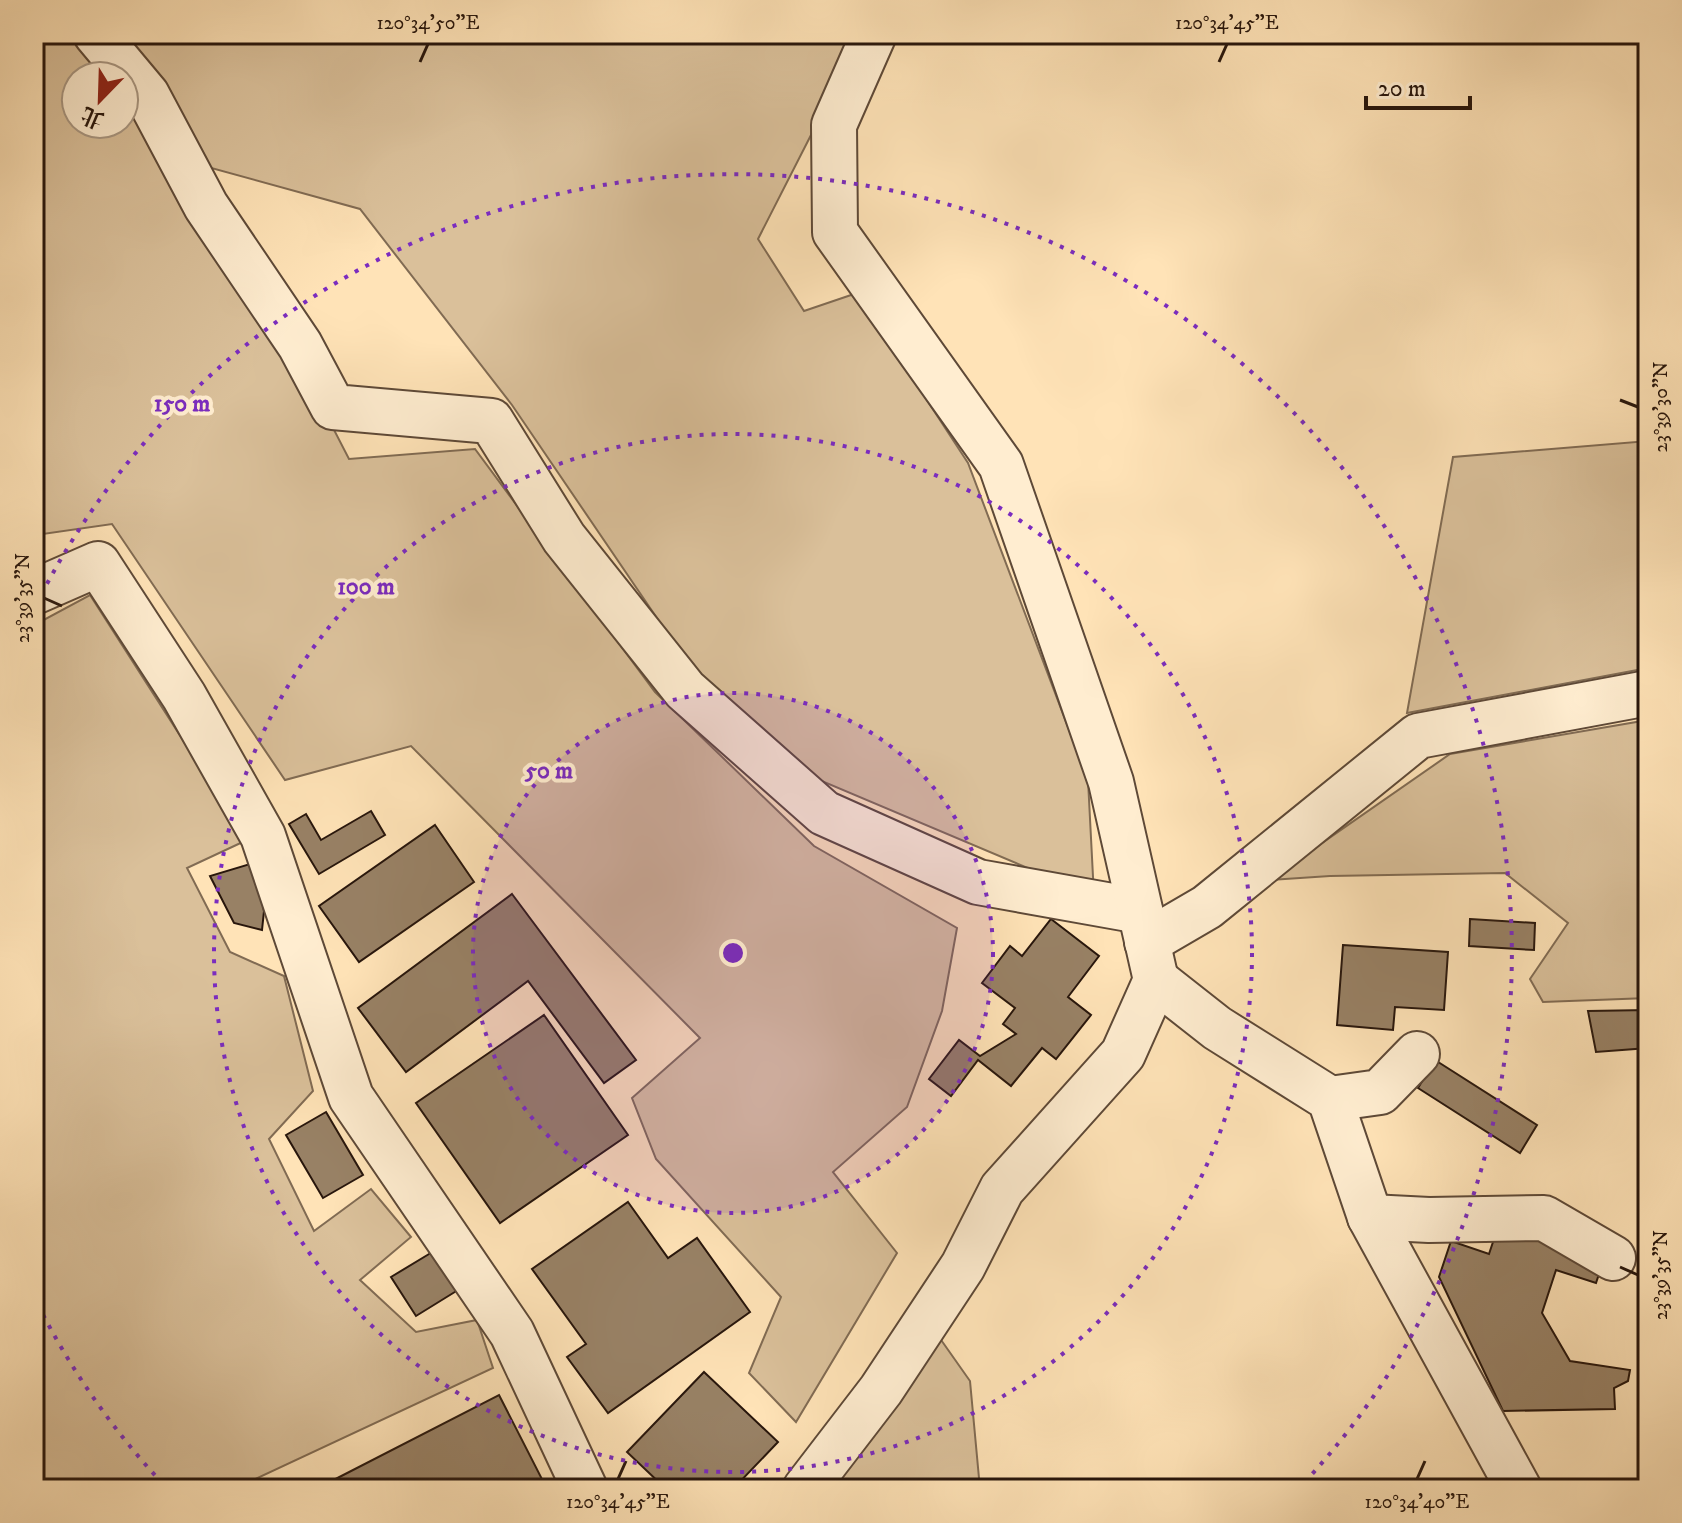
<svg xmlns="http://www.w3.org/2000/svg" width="1682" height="1523" font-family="'IM FELL DW Pica','Noto Serif TC',serif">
  <rect width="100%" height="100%" fill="#ffe3b7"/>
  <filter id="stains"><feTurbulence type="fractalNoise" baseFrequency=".0025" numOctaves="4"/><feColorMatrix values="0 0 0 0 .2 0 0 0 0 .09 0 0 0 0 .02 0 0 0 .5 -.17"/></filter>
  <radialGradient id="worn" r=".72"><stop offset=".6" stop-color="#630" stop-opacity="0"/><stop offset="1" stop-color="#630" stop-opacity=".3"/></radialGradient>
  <g fill="#dac09a" stroke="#816b53" stroke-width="2" fill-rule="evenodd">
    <path d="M34 34H852L811 135 758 239 804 311 857 293 968 463 1088 780 1094 896 746 749 512 405 360 209 197 164 349 459 475 449 655 692 814 846 957 928 942 1011 907 1107 833 1172 897 1253 796 1422 749 1373 781 1297 656 1159 632 1098 700 1038 411 746 285 780 112 524 43 534 34 524ZM76 76H124V124H76Z"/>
    <polygon points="1648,441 1648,668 1407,713 1453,457"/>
    <polygon points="90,595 247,840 187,868 230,952 284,976 313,1091 269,1139 314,1231 371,1189 411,1237 360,1280 416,1332 477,1320 493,1368 234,1489 34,1489 34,616 40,622"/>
    <polygon points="1648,720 1648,998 1543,1002 1530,979 1568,923 1505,873 1330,876 1269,880 1450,754"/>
    <polygon points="939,1337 970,1381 980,1489 829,1489"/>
  </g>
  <g fill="#988165" stroke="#28160c" stroke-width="2">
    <polygon points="371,811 385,835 319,874 289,824 306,814 321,840"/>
    <polygon points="435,825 474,882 359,962 319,906"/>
    <polygon points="257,862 264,911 262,930 234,923 210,876"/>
    <polygon points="512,894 636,1060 604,1083 528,981 406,1072 358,1008"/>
    <polygon points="1051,919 1099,956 1068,997 1091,1015 1056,1059 1042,1048 1011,1086 978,1060 951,1096 929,1079 959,1040 980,1056 1016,1034 1003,1024 1015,1008 982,983 1010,946 1022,956"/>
    <polygon points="1470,919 1535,923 1534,950 1469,946"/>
    <polygon points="1343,945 1448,952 1444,1010 1395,1007 1393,1030 1337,1025"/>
    <polygon points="1648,1010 1648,1048 1596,1052 1588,1011"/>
    <polygon points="544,1015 628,1135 500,1223 416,1103"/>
    <polygon points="1435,1060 1537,1125 1520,1153 1418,1088"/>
    <polygon points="326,1112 363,1175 323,1198 286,1135"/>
    <polygon points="628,1202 668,1258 697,1238 750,1312 608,1413 567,1357 586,1344 532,1269"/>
    <polygon points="1498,1227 1603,1262 1596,1283 1556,1270 1542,1313 1570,1361 1630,1370 1628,1381 1614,1388 1615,1409 1503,1411 1439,1277 1451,1241 1489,1254"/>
    <polygon points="434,1251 458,1290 416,1316 391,1277"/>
    <polygon points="704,1372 778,1442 733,1489 666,1489 627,1452"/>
    <polygon points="499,1395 547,1489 316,1489"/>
  </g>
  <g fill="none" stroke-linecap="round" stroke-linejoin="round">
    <g stroke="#5e4937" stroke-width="48">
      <g id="minor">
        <polyline points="96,34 147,95 206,206 300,345 333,407 491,421 564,538 685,690 824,813 978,882 1140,911"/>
        <polyline points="34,592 98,564 184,696 263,836 351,1097 512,1333 585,1489"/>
        <polyline points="1147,942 1207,907 1418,736 1648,693"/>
        <polyline points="1156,980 1217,1028 1330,1099 1370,1217 1519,1489"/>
        <polyline points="1330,1099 1380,1092 1417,1054"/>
        <polyline points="1370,1217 1429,1220 1544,1218 1613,1258"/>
        <polyline points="805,1489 881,1390 963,1266 1002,1189 1123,1054 1156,980 1111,782 1001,465 835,232 834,125 874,34"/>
      </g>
    </g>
    <use href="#minor" stroke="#ffedd0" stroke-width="44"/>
  </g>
  <path fill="none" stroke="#28160c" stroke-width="3" d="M420 62 428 44M1219 62 1227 44M1620 400 1638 407M44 598 62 606M1620 1267 1638 1275M618 1479 626 1461M1417 1479 1425 1461"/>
  <circle cx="733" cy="953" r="260" fill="#7b2cbf" fill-opacity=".12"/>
  <g fill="none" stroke="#7b2cbf" stroke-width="4" stroke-dasharray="4 8">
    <circle cx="733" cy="953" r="260"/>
    <circle cx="733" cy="953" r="519"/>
    <path d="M163 1484A779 779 0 0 1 36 1301M36 605A779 779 0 1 1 1303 1484"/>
  </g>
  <circle cx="733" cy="953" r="12" fill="#7b2cbf" stroke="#ffedd0" stroke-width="4"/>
  <g font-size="24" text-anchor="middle" font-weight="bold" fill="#7b2cbf" stroke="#ffedd0" stroke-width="8" stroke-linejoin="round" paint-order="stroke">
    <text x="182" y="411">150 m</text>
    <text x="366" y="594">100 m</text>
    <text x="549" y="778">50 m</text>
  </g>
  <rect width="1682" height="1523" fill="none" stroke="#ffe3b7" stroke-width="88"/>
  <g transform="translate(100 100) rotate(203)"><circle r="38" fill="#ffedd0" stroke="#a99782" stroke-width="2"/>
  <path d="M0-6L14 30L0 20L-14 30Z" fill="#8f2418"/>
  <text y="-12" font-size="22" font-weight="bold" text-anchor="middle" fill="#28160c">北</text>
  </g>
  <path d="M1366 96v12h104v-12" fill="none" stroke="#28160c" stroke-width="4"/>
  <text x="1378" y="96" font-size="24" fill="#28160c" stroke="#ffedd0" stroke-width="6" paint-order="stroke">20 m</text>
  <rect x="44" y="44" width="1594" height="1435" fill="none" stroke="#28160c" stroke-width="3"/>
  <g font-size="20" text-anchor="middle" fill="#28160c">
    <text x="428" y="29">120°34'50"E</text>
    <text x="1227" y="29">120°34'45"E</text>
    <text transform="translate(1660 407) rotate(-90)" y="7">23°39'30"N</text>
    <text transform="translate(22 598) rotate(-90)" y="7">23°39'35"N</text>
    <text transform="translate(1660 1275) rotate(-90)" y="7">23°39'35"N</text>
    <text x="618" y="1508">120°34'45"E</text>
    <text x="1417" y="1508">120°34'40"E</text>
  </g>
  <rect width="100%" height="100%" filter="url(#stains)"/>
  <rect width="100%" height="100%" fill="url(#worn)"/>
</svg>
